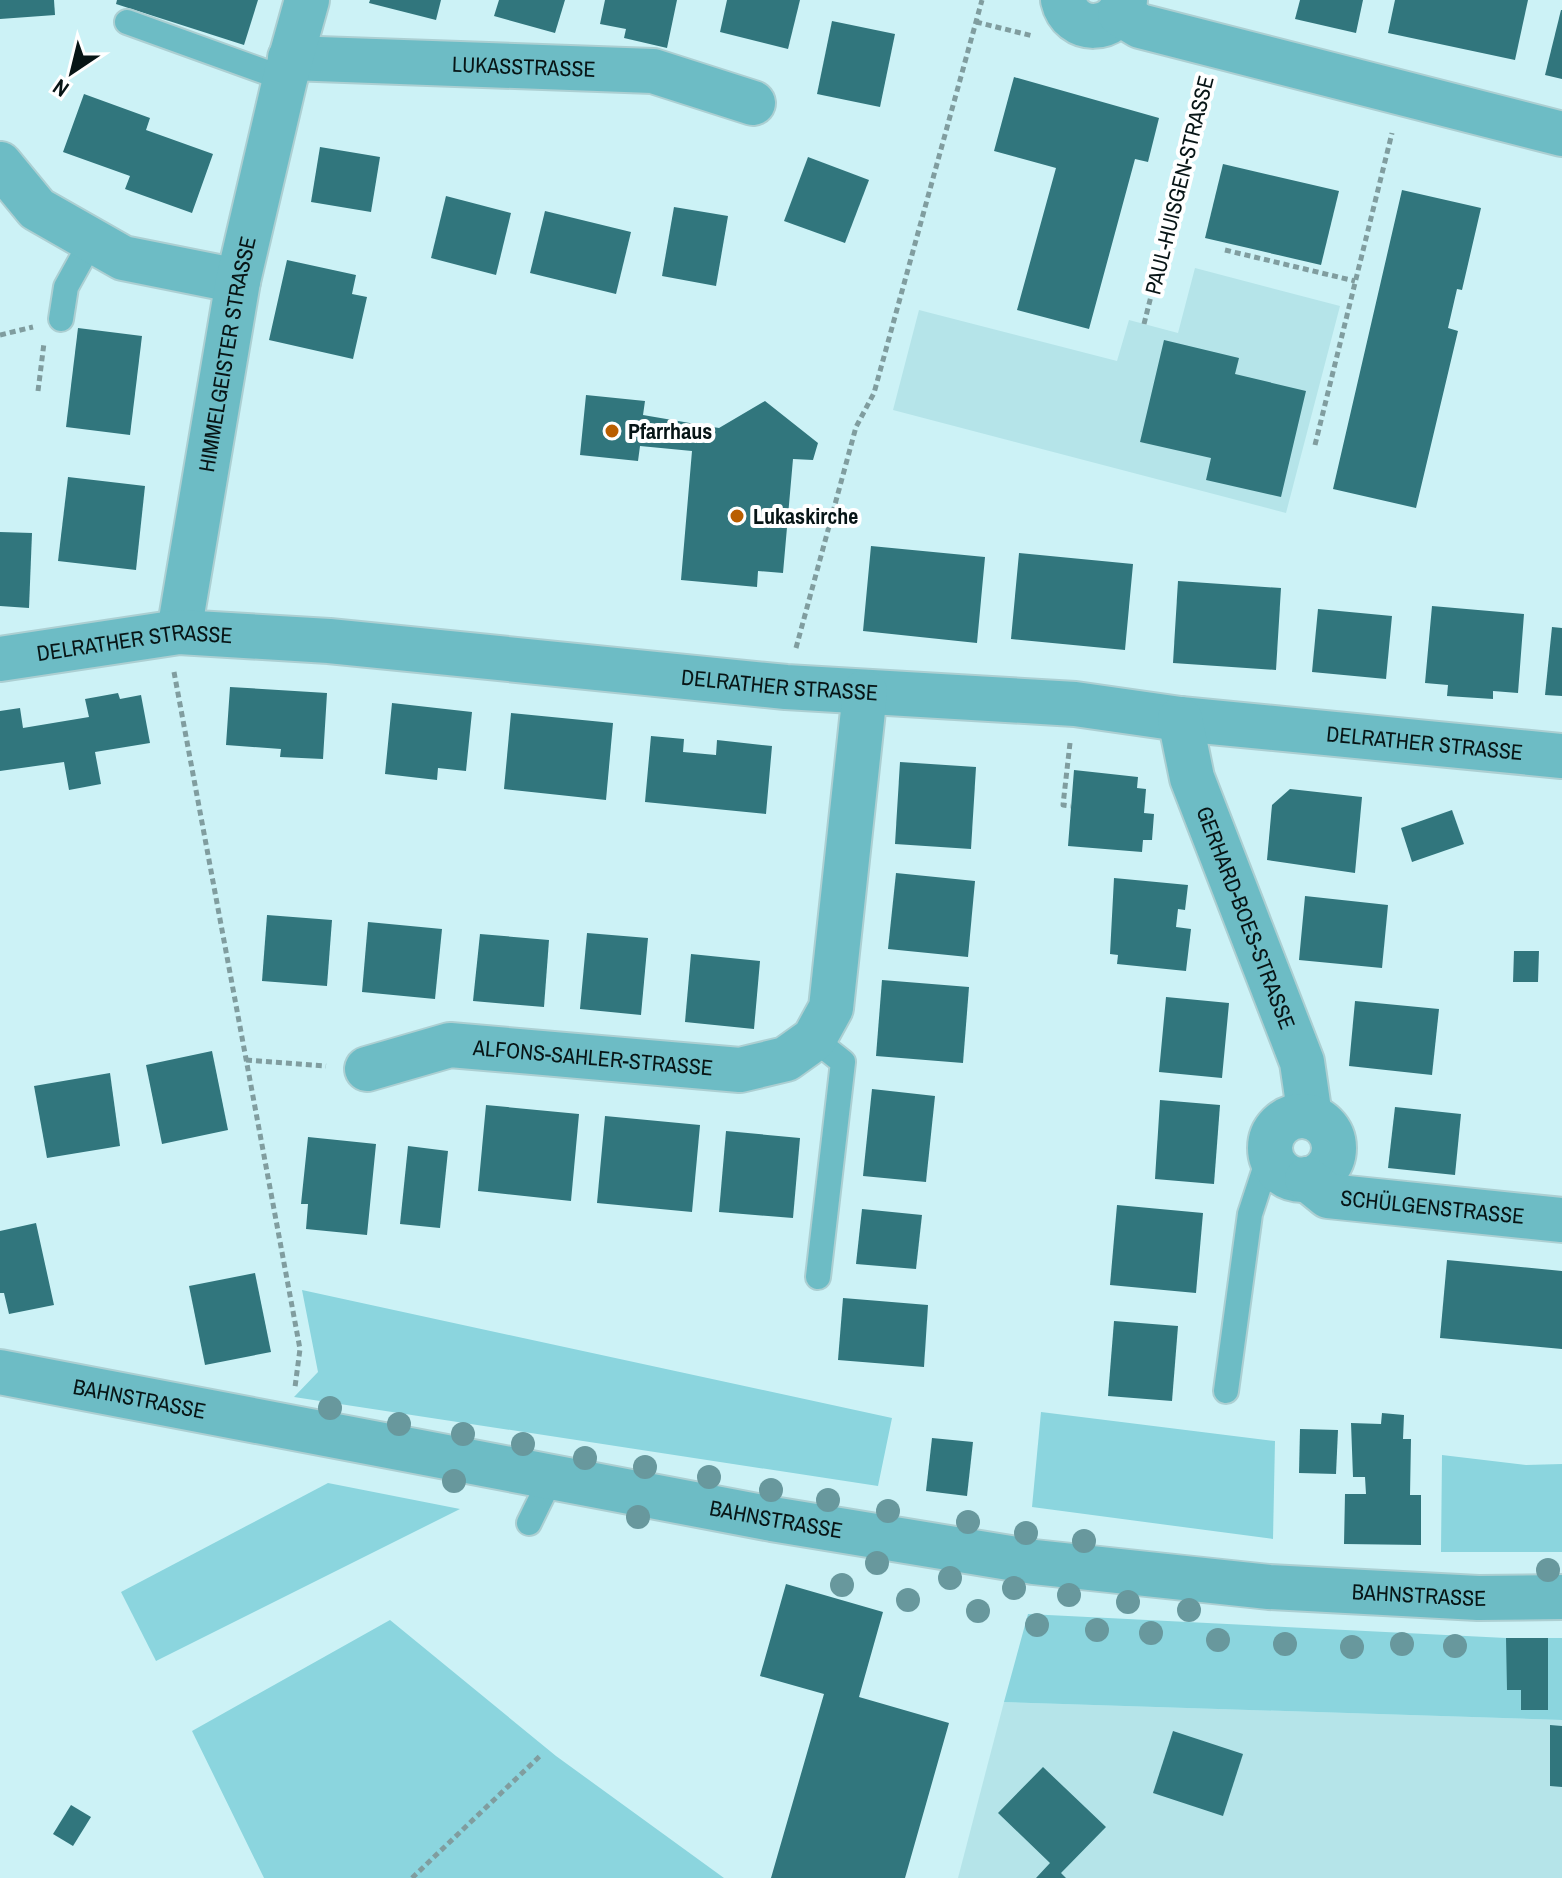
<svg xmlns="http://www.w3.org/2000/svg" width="1562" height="1878" font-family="'Archivo Narrow',sans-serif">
  <rect width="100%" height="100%" fill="#ccf2f6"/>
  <g fill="#b5e4e9">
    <polygon points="1195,268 1340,306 1286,513 893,410 919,310 1117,361 1129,320 1178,333"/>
    <polygon points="1004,1702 1562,1720 1562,1878 958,1878"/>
  </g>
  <g fill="#8bd5de">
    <polygon points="302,1290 892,1418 878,1486 294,1397 318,1372"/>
    <polygon points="1041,1412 1275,1441 1273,1539 1032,1507"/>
    <polygon points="1442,1455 1526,1465 1562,1464 1562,1552 1441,1552"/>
    <polygon points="328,1483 460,1509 156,1661 121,1592"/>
    <polygon points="1028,1614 1506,1638 1562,1638 1562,1720 1004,1702"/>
    <polygon points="390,1620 556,1756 724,1878 264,1878 192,1731"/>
  </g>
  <g fill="#31767d">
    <polygon points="0,0 54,0 55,15 0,19"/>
    <polygon points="117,0 258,0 244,45 116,4"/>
    <polygon points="370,0 441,0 436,20 369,3"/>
    <polygon points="499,0 565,0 555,33 494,16"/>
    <polygon points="605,0 677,0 667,48 624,38 626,29 600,24"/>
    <polygon points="727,0 800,0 788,49 720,32"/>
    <polygon points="1300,0 1363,0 1356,33 1295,19"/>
    <polygon points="1395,0 1528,0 1515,60 1388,33"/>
    <polygon points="1561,10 1562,10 1562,79 1545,75"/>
    <polygon points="832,21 895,34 880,107 817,94"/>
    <polygon points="1014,77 1159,118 1148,162 1135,159 1089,329 1017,310 1056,168 994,151"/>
    <polygon points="84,94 150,118 146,130 213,154 192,213 125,189 130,176 63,152"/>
    <polygon points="320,147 380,157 371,212 311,202"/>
    <polygon points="808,157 869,180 845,243 784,221"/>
    <polygon points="1223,164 1339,191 1321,265 1205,238"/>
    <polygon points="1402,190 1481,208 1462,290 1457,289 1448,328 1458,331 1416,508 1333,489"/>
    <polygon points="446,196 511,213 496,275 431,258"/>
    <polygon points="674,207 728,216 716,286 662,276"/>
    <polygon points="545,211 631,232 616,294 530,273"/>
    <polygon points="287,260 356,275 352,294 367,297 353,359 269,340"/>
    <polygon points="78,328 142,336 130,435 66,427"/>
    <polygon points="1164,340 1239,358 1235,374 1306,391 1281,497 1206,480 1211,458 1140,442"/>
    <polygon points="586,395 645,401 643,415 719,428 765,401 818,443 813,460 793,459 783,573 758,571 757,587 681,580 692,451 640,446 638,461 580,455"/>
    <polygon points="68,477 145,486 136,570 58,561"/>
    <polygon points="0,532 32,533 29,608 0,606"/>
    <polygon points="871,546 985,557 977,643 863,631"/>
    <polygon points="1019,553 1133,564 1125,650 1011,639"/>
    <polygon points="1178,581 1281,588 1276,670 1173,663"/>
    <polygon points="1432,606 1524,614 1518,693 1493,691 1493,699 1447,696 1448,685 1425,683"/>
    <polygon points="1318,609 1392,616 1386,679 1312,672"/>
    <polygon points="1552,627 1562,628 1562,696 1545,695"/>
    <polygon points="230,687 327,693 323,759 280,757 281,749 226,745"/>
    <polygon points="118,693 120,699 141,695 150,743 95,752 101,784 69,790 64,762 0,771 0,711 20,708 23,728 89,717 85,699"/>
    <polygon points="392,703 472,712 466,771 438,768 437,780 385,774"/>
    <polygon points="511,713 613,723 606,800 504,789"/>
    <polygon points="651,736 684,739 683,752 716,755 717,740 772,746 766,814 645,802"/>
    <polygon points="900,762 976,767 971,849 895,844"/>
    <polygon points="1074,770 1138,777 1137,788 1146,789 1144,813 1154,814 1152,840 1143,840 1142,852 1068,846"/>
    <polygon points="1290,789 1362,797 1355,873 1267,860 1272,805"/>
    <polygon points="1452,810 1464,844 1412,862 1401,828"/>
    <polygon points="896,873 975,881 968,957 888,949"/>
    <polygon points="1114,878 1188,885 1185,910 1178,909 1176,927 1191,929 1186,971 1117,964 1118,955 1110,954"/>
    <polygon points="1305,896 1388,905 1382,968 1299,960"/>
    <polygon points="267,915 332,920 327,986 262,981"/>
    <polygon points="368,922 442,929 435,999 362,992"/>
    <polygon points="587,933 648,938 641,1015 580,1009"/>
    <polygon points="480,934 549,940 544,1007 473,1001"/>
    <polygon points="1514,951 1539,951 1538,982 1513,982"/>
    <polygon points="691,954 760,961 754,1029 685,1022"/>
    <polygon points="882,980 969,987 963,1063 876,1056"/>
    <polygon points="1166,997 1229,1003 1222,1078 1159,1072"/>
    <polygon points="1355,1001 1439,1009 1432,1075 1349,1066"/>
    <polygon points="212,1051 228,1130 162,1144 146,1065"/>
    <polygon points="110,1073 120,1146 47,1158 34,1086"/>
    <polygon points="872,1089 935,1096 926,1182 863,1176"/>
    <polygon points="1160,1100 1220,1105 1214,1184 1155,1179"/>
    <polygon points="486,1105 579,1114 571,1201 478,1191"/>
    <polygon points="1395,1107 1461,1114 1455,1175 1388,1168"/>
    <polygon points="605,1116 700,1125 692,1212 597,1203"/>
    <polygon points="726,1131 800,1138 793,1218 719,1212"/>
    <polygon points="308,1137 376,1144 367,1235 306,1229 308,1204 301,1204"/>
    <polygon points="408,1146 448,1151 440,1228 400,1224"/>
    <polygon points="1117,1205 1203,1213 1196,1293 1110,1285"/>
    <polygon points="862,1209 922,1215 916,1269 856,1264"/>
    <polygon points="36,1223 54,1305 9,1314 4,1293 0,1293 0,1231"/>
    <polygon points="1447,1260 1562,1271 1562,1349 1440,1338"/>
    <polygon points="255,1273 271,1352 205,1365 189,1286"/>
    <polygon points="843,1298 928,1305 924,1367 838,1360"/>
    <polygon points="1114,1321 1178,1326 1172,1401 1108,1396"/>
    <polygon points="1382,1413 1404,1415 1403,1439 1411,1439 1410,1495 1421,1495 1421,1545 1344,1544 1345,1494 1366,1494 1365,1477 1353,1477 1351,1423 1381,1424"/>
    <polygon points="1300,1429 1338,1430 1336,1474 1299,1473"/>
    <polygon points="932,1438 973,1442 967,1496 926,1491"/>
    <polygon points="786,1584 883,1612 859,1697 949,1723 905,1878 771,1878 824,1694 760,1676"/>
    <polygon points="1506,1638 1548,1638 1548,1710 1521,1710 1521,1690 1507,1690"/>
    <polygon points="1550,1725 1562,1726 1562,1787 1550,1786"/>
    <polygon points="1173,1731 1243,1754 1223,1816 1153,1793"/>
    <polygon points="1043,1767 1106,1827 1061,1873 1066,1878 1036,1878 1050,1863 998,1813"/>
    <polygon points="71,1805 91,1817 73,1846 53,1834"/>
  </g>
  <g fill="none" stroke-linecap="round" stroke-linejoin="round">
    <g stroke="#accfd2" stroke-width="28">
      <g id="service">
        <polyline points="127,22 285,79"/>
        <polyline points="61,319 66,287 92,240"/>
        <polyline points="814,1039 843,1062 818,1277"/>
        <polyline points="1226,1391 1250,1214 1270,1153"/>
        <polyline points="529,1523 552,1476"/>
      </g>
    </g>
    <g stroke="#accfd2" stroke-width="48">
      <g id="minor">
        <path d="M1063 0C1071 35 1116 34 1125 0"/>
        <polyline points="1120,14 1140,26 1562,134"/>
        <path id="s1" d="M290 58 653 71 753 103"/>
        <polyline points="0,164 37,209 123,258 238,281"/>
        <path id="s2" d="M179 632 238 281 285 79 307 0"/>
        <path id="s3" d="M0 659 179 632 329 641 786 687 1075 704 1180 719 1562 756"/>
        <path id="s4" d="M1180 719 1192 778 1302 1062 1310 1117"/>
        <path id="s5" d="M367 1069 450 1045 740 1070 786 1059 814 1039 831 1008 865 692"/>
        <circle cx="1302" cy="1148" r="32"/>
        <path id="s6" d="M1307 1179 1328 1196 1562 1220"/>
      </g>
    </g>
    <g stroke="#accfd2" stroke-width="48">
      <g id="tertiary">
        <path id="s7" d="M0 1372 772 1519 1034 1562 1269 1587 1478 1598 1562 1597"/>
      </g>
    </g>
    <g stroke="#809d9f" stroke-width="5" stroke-dasharray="6 4" stroke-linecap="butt">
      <polyline points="976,22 1033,36"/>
      <polyline points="1225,250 1355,281"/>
      <polyline points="1144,324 1204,85"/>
      <polyline points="0,335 33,327"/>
      <polyline points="38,391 44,343"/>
      <polyline points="1315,445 1392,133"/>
      <polyline points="796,648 856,427 874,393 982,0"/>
      <polyline points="174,672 300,1349 295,1387"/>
      <polyline points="1070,743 1063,805 1071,806"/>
      <polyline points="246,1060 326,1066"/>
      <polyline points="412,1878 541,1755"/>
    </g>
    <use href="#service" stroke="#6dbcc5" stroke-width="24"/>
    <use href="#minor" stroke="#6dbcc5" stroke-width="44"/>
    <use href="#tertiary" stroke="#6dbcc5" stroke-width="44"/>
  </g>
  <g fill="#68989d">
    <circle cx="330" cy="1408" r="12"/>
    <circle cx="399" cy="1424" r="12"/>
    <circle cx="463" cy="1434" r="12"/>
    <circle cx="523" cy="1444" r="12"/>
    <circle cx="585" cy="1458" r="12"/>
    <circle cx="645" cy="1467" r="12"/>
    <circle cx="709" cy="1477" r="12"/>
    <circle cx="454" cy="1481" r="12"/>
    <circle cx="771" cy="1490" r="12"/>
    <circle cx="828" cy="1500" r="12"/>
    <circle cx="888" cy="1511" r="12"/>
    <circle cx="638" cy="1517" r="12"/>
    <circle cx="968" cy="1522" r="12"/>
    <circle cx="1026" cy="1533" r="12"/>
    <circle cx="1084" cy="1541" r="12"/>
    <circle cx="877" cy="1563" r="12"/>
    <circle cx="1548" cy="1570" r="12"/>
    <circle cx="950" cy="1578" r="12"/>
    <circle cx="842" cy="1585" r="12"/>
    <circle cx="1014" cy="1588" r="12"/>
    <circle cx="1069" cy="1595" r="12"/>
    <circle cx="908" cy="1600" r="12"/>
    <circle cx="1128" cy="1602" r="12"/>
    <circle cx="1189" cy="1610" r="12"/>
    <circle cx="978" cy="1611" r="12"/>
    <circle cx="1037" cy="1625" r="12"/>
    <circle cx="1097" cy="1630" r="12"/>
    <circle cx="1151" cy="1633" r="12"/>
    <circle cx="1218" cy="1640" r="12"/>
    <circle cx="1285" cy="1644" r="12"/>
    <circle cx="1402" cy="1644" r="12"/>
    <circle cx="1455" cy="1646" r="12"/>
    <circle cx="1352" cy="1647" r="12"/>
  </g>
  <g fill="#b95e00" stroke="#fff" stroke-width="3">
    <circle cx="612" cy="431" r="8"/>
    <circle cx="737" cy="516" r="8"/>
  </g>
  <g text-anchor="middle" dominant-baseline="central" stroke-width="8" stroke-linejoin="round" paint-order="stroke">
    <g font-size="22" fill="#071516" stroke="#fff">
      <text stroke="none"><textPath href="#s1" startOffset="234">LUKASSTRASSE</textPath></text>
      <text transform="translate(1179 185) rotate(-76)">PAUL-HUISGEN-STRASSE</text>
      <text stroke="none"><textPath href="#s2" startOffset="282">HIMMELGEISTER STRASSE</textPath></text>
      <text stroke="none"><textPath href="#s3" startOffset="136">DELRATHER STRASSE</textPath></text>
      <text stroke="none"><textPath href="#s3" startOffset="784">DELRATHER STRASSE</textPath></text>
      <text stroke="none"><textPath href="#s3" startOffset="1432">DELRATHER STRASSE</textPath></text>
      <text stroke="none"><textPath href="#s4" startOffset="210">GERHARD-BOES-STRASSE</textPath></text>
      <text stroke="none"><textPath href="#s5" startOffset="230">ALFONS-SAHLER-STRASSE</textPath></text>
      <text stroke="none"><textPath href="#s6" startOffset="132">SCHÜLGENSTRASSE</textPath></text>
      <text stroke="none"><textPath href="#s7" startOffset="142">BAHNSTRASSE</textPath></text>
      <text stroke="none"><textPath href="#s7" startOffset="790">BAHNSTRASSE</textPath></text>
      <text stroke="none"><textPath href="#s7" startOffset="1438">BAHNSTRASSE</textPath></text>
    </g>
    <g font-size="22" font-weight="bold" fill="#071516" stroke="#fff" text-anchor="start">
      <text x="628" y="431">Pfarrhaus</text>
      <text x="753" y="516">Lukaskirche</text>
    </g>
  </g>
  <g transform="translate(72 72) rotate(215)" stroke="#ffffff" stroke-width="6" paint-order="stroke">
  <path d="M0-6L14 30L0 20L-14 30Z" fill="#071516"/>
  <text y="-12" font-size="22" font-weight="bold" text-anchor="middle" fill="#071516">N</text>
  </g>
</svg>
